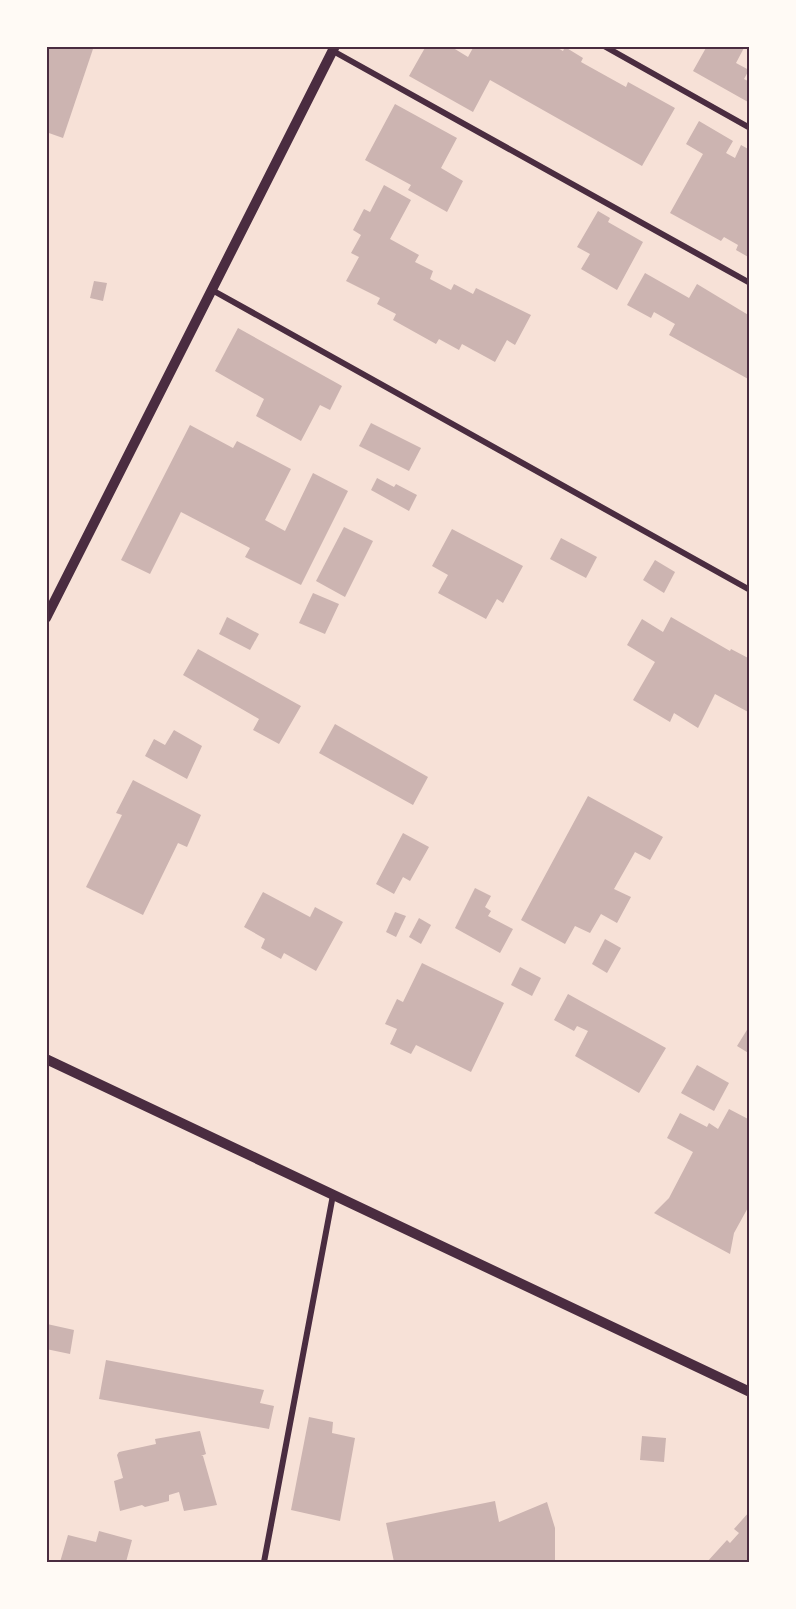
<svg xmlns="http://www.w3.org/2000/svg" width="796" height="1609" font-family="'Sofia Sans Condensed',sans-serif">
  <rect width="100%" height="100%" fill="#f7e1d7"/>
  <g fill="#ccb4b1">
    <polygon points="46,46 94,46 63,138 46,132"/>
    <polygon points="426,46 450,46 468,57 474,46 554,46 563,51 565,47 583,58 581,62 626,87 628,82 675,108 642,166 490,80 473,112 409,76"/>
    <polygon points="707,46 745,46 736,63 749,70 744,79 750,82 748,102 693,71"/>
    <polygon points="395,104 457,138 441,168 463,181 447,212 408,190 411,185 365,160"/>
    <polygon points="699,121 733,141 726,153 735,158 741,145 750,150 750,258 736,250 738,245 724,237 721,241 670,213 703,154 686,144"/>
    <polygon points="384,185 411,200 390,239 419,255 415,262 433,271 430,279 451,290 454,284 473,294 476,288 531,315 515,345 507,340 495,362 462,344 459,350 439,339 436,344 393,320 396,314 377,304 380,298 346,281 359,257 351,253 361,235 353,230 364,209 370,212"/>
    <polygon points="598,211 610,218 608,222 643,242 617,290 581,269 590,254 577,247"/>
    <polygon points="645,273 689,298 697,284 750,316 750,380 669,335 675,324 654,312 651,318 627,305"/>
    <polygon points="94,281 107,283 103,301 90,298"/>
    <polygon points="238,328 342,386 330,410 320,405 301,441 256,416 264,399 215,371"/>
    <polygon points="371,423 421,448 409,471 359,446"/>
    <polygon points="190,425 233,448 237,441 291,469 265,520 285,531 313,473 348,491 301,585 245,557 250,548 181,512 150,574 121,560"/>
    <polygon points="377,478 394,487 396,484 417,495 409,511 371,490"/>
    <polygon points="344,527 373,541 345,597 316,581"/>
    <polygon points="452,529 523,566 503,603 497,599 486,619 438,593 448,575 432,566"/>
    <polygon points="561,538 597,557 586,578 550,559"/>
    <polygon points="655,560 675,572 664,593 643,580"/>
    <polygon points="313,593 339,604 325,634 299,623"/>
    <polygon points="227,617 259,634 250,650 219,634"/>
    <polygon points="671,617 730,651 731,649 750,659 750,713 715,694 698,728 674,713 670,722 633,700 655,662 627,645 642,619 663,632"/>
    <polygon points="198,649 301,706 279,744 253,730 259,719 183,675"/>
    <polygon points="335,724 428,777 413,805 319,753"/>
    <polygon points="174,730 202,746 187,779 145,756 154,739 165,745"/>
    <polygon points="133,780 201,815 187,847 178,843 143,915 86,887 122,815 116,813"/>
    <polygon points="588,796 663,837 650,860 635,852 614,889 631,897 617,923 601,914 590,933 575,926 565,944 521,920"/>
    <polygon points="403,833 429,847 410,881 403,877 394,894 376,884"/>
    <polygon points="475,888 491,896 485,907 491,911 488,916 513,929 500,953 455,928"/>
    <polygon points="263,892 310,917 315,907 343,922 316,971 284,953 281,959 261,948 265,939 244,927"/>
    <polygon points="395,912 406,916 396,937 386,932"/>
    <polygon points="419,918 431,925 421,944 409,937"/>
    <polygon points="605,939 621,948 607,973 592,964"/>
    <polygon points="422,963 504,1003 471,1072 416,1045 411,1054 390,1044 397,1029 385,1024 397,999 403,1002"/>
    <polygon points="520,967 541,978 532,996 511,985"/>
    <polygon points="568,994 666,1048 639,1093 575,1056 588,1031 577,1026 574,1031 554,1020"/>
    <polygon points="750,1025 750,1054 737,1046"/>
    <polygon points="697,1065 729,1083 714,1111 681,1093"/>
    <polygon points="729,1109 750,1120 750,1204 734,1233 730,1254 654,1213 669,1198 693,1152 667,1138 680,1113 707,1127 709,1123 718,1129"/>
    <polygon points="47,1324 74,1330 70,1354 46,1349"/>
    <polygon points="106,1360 264,1390 260,1403 274,1406 269,1429 99,1399"/>
    <polygon points="309,1417 333,1422 332,1433 355,1438 340,1521 291,1510"/>
    <polygon points="200,1431 206,1454 201,1456 203,1456 217,1505 184,1511 179,1492 169,1495 169,1501 145,1507 142,1505 120,1511 114,1481 123,1478 117,1455 119,1452 156,1444 155,1439"/>
    <polygon points="642,1436 666,1438 664,1462 640,1460"/>
    <polygon points="495,1501 499,1522 547,1502 555,1528 555,1562 394,1562 386,1523"/>
    <polygon points="750,1511 750,1562 707,1562 727,1540 730,1543 739,1533 734,1529"/>
    <polygon points="99,1531 132,1540 126,1562 60,1562 68,1535 96,1542"/>
  </g>
  <g fill="none" stroke-linecap="round" stroke-linejoin="round">
    <g stroke="#4a2c40" stroke-width="6">
      <polyline points="604,46 750,128"/>
      <polyline points="333,51 750,283"/>
      <polyline points="212,290 750,590"/>
      <polyline points="264,1562 333,1195"/>
    </g>
    <g stroke="#4a2c40" stroke-width="10">
      <polyline points="46,618 335,46"/>
      <polyline points="46,1059 750,1392"/>
    </g>
  </g>
  <rect width="796" height="1609" fill="none" stroke="#fffaf5" stroke-width="96"/>
  <rect x="48" y="48" width="700" height="1513" fill="none" stroke="#4a2c40" stroke-width="2"/>
</svg>
